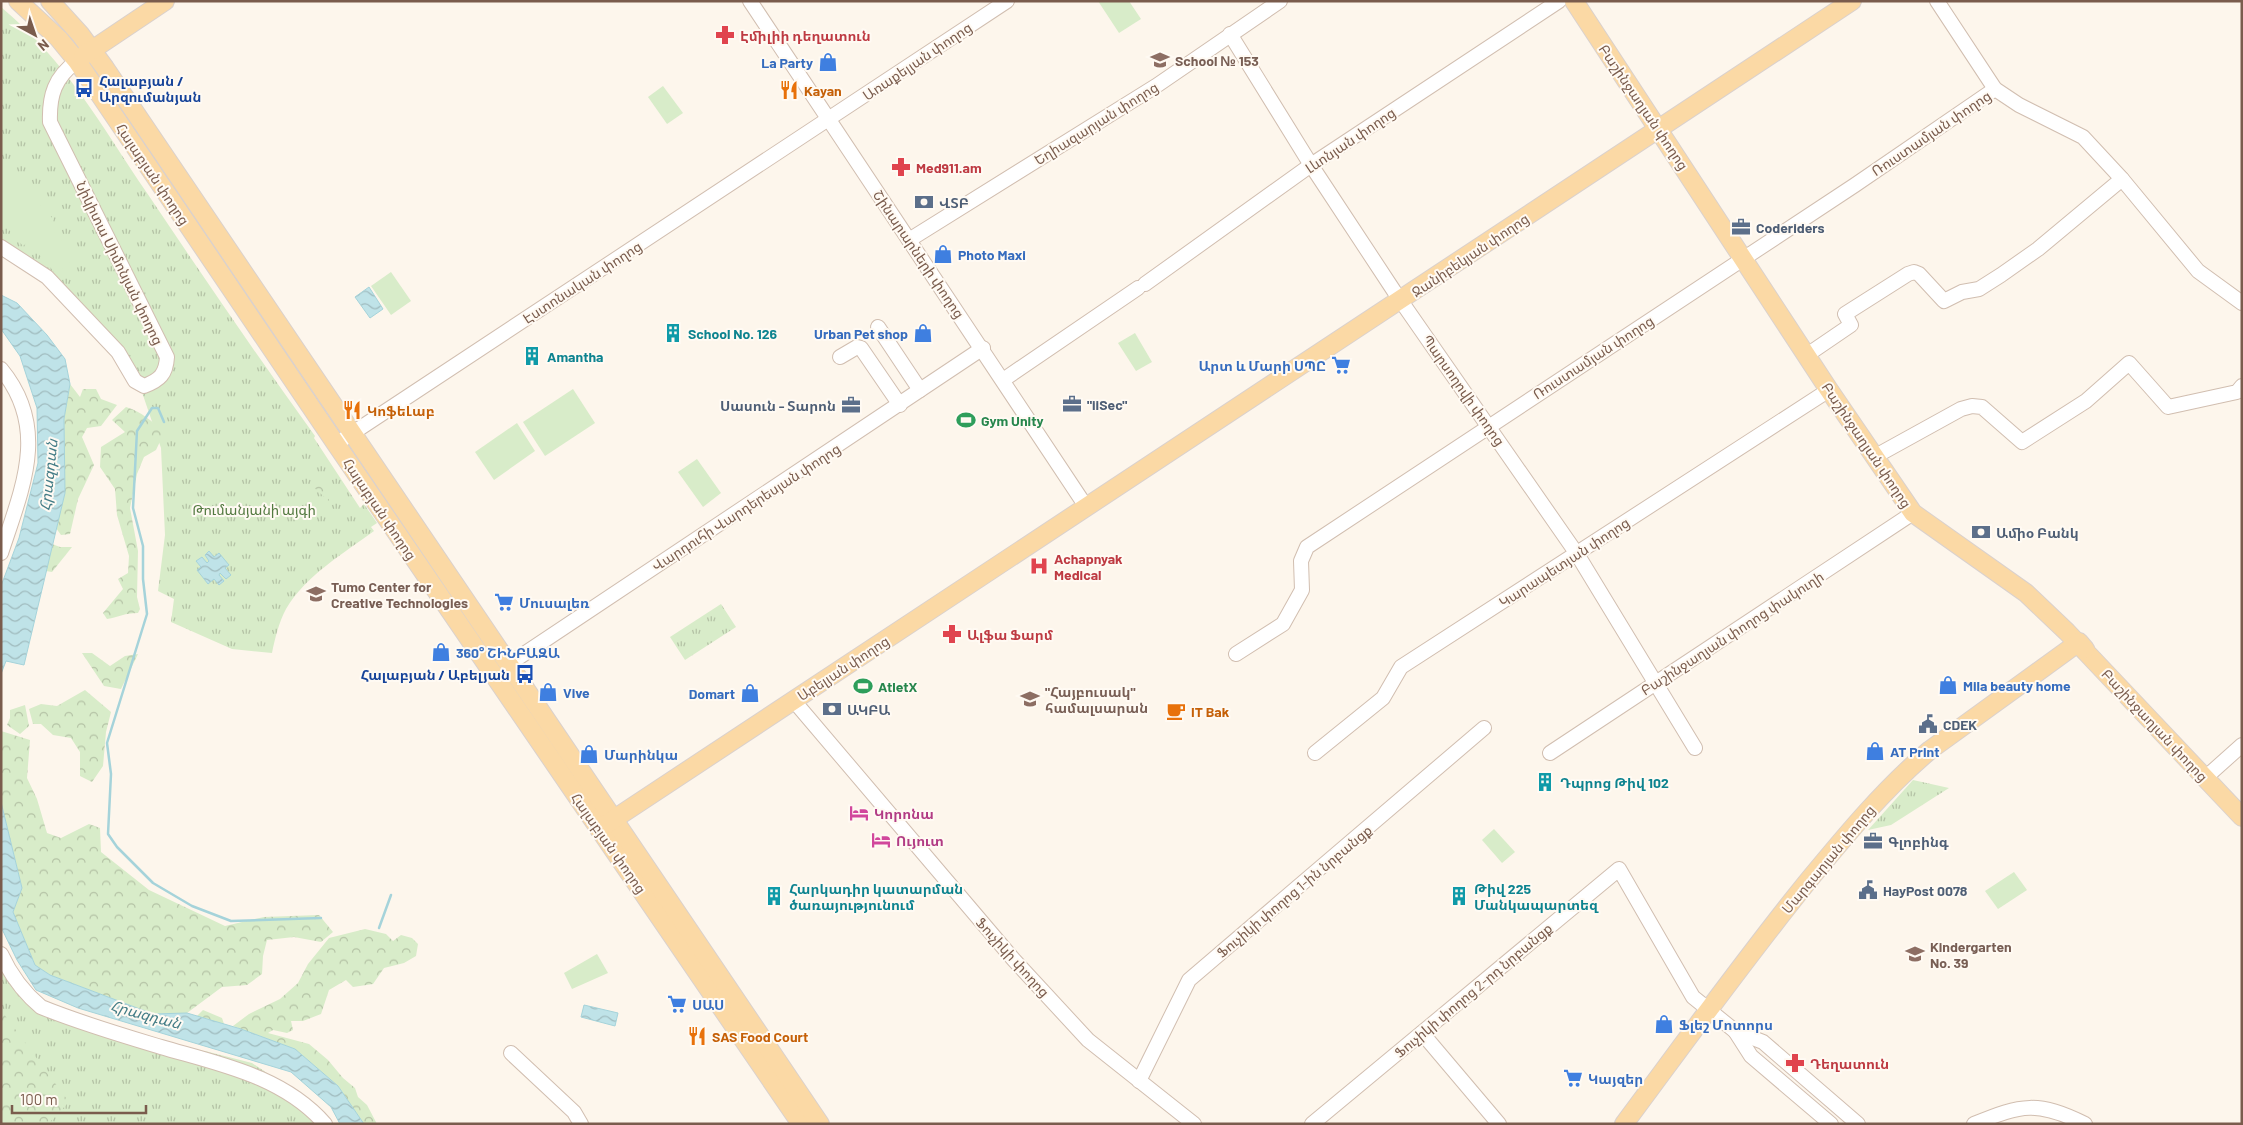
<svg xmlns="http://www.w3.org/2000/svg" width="2243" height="1125" font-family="Barlow,'Noto Sans Armenian',sans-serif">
  <defs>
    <pattern id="grass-tufts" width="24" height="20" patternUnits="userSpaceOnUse" patternTransform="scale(1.25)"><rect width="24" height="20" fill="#d8ecc9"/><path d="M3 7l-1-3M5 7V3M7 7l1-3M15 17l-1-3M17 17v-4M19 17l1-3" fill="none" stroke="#b4c2a5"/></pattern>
    <pattern id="forest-crowns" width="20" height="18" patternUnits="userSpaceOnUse" patternTransform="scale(1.25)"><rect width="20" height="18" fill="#d8ecc9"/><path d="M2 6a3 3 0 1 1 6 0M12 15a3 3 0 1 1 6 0" fill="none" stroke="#b4c2a5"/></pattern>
    <pattern id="water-waves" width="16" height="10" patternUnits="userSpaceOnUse" patternTransform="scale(1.25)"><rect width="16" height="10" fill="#bfe3e8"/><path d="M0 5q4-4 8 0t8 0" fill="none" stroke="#a0bbbe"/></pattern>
  </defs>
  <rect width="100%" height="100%" fill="#fdf6ec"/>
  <g fill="url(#grass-tufts)">
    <path d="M1 7C67 62 100 124 147 193 202 275 257 356 315 436L314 438 360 508 364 504 377 523 371 527 374 531C343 554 306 575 286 609 279 622 275 638 272 653L232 649 171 622 174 599 158 591 165 535 161 448 132 363 77 299 45 270 1 240Z"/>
    <polygon points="103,80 135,125 297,368 295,370 131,127"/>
    <polygon points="721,604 736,627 685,660 670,637"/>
    <polygon points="1913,780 1949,788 1891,825 1868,830"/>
    <polygon points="1,964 53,1008 87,1017 165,1048 205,1051 252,1063 292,1090 327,1124 1,1124"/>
  </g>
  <g fill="url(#forest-crowns)">
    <polygon points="70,384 80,397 83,389 96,389 101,399 117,405 101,426 87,428 82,437 94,465 78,499 70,534 61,535 56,528 65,493 64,419"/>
    <path d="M126 407C142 412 152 421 164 433L156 450 144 457 137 474 130 508 138 551 137 597 140 609 138 613C125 613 119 617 107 619L103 613 123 589 118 579 128 573 129 556 117 515 115 489 100 467 101 447 125 432 112 420Z"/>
    <polygon points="319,476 330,502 310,484"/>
    <polygon points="52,544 60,547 72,547 52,572 46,571"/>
    <polygon points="82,653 92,653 110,666 125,656 138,654 121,689 104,686"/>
    <polygon points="85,690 111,712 106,732 103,766 92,782 80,776 80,752 71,738 53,735 41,724 33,724 29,709 41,704 57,706"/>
    <polygon points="25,705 29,726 20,734 7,725 10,718 10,710"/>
    <polygon points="1,731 30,740 27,778 37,799 47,833 61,838 89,824 100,828 101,852 149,890 225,926 264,917 319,915 333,932 321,942 294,937 267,940 263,956 262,974 247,985 222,987 187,1013 153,1014 50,975 35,965 13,912 22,888 1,802"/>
    <polygon points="365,929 386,934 393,941 401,935 412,938 418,944 416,956 404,963 384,968 373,984 353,987 346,980 329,990 321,1014 303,1021 291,1021 293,1030 287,1033 273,1030 268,1033 309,1044 328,1060 343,1078 355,1088 358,1097 367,1105 377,1124 364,1124 338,1086 295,1049 233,1026 249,1014 280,999 298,983 308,964 329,938"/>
    <polygon points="1,1010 69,1102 48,1124 1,1124"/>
    <polygon points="203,1010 222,1018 224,1024 197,1016"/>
  </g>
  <g fill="#d8ecc9">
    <polygon points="1098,1 1129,1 1141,19 1119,33"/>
    <polygon points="663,86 683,113 667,124 648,97"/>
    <polygon points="10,170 54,220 48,225 76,257 56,274 28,242 23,246 1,221 1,177"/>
    <polygon points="391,272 411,301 391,315 371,286"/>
    <polygon points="1135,333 1152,362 1136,371 1118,343"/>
    <polygon points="573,389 595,423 545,456 523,422"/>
    <polygon points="517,423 535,451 494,480 475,452"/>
    <polygon points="697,459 721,493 703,507 678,472"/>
    <polygon points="1494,829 1515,852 1502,863 1482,840"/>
    <polygon points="2014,872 2027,890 1998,909 1985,891"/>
    <polygon points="597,954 608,973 572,989 564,973"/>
  </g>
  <g fill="url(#water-waves)" stroke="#a5d3da">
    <polygon points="369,287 383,309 370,318 355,297"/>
    <polygon points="1,295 17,303 47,335 65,359 70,384 64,419 65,493 24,665 6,661 1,674 1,586 19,538 38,463 37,408 20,356 1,329"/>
    <polygon points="209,551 214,557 219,553 229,565 225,568 231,575 226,579 220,573 219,575 224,581 219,585 214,579 208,584 197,570 201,567 196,561 202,557 207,563 209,561 205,555"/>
    <polygon points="1,802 22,888 13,912 35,965 50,975 153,1014 187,1013 241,1029 295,1049 338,1086 364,1124 340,1124 331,1107 291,1072 78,1008 36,990 17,960 1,927"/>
    <polygon points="584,1005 618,1013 615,1026 581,1017"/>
  </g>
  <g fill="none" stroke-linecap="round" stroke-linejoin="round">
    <g stroke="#a5d3da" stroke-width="2.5">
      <polyline points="164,422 158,408 152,408 137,431 133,508 143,546 143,579 147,614 107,743 111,774 108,834 117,847 153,883 192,906 231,921 321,918"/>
      <polyline points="379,928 391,895"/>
    </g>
    <g stroke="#d1beb0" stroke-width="16">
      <g id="minor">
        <polyline points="750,1 1087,508"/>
        <polyline points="1937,1 1995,89 2019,105 2083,137 2122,179 2198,271 2242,303"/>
        <polyline points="1230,34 1311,165 1394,291 1577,554 1695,748"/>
        <polyline points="909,240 1156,86 1280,1"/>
        <path d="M1 247 47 277 118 352 135 381 144 386C160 380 166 374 167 357L50 122C49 95 55 77 77 61"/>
        <polyline points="1145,284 1311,165 1559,1"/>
        <polyline points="878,327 920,390"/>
        <polyline points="1807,355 1851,325 1845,314 1908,274 1914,272 1919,274 1944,301 1962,292 1979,289 2001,275 2038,249 2122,179"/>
        <polyline points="840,357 857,347 861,348 900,405"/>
        <path d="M1 369C50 428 22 489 1 553"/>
        <polyline points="1003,380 1138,288"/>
        <polyline points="336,444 1007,1"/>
        <polyline points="1874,457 1961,409 1972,406 1982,407 2022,442 2086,401 2129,363 2168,407 2237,392 2242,386"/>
        <polyline points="1236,654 1283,624 1302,590 1301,561 1307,547 1855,185 1995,89"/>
        <polyline points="509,664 983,348"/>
        <polyline points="794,701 1014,960 1088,1040 1194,1124"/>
        <polyline points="1315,753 1383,698 1401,667 1829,390"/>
        <polyline points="1550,753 1913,513"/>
        <polyline points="2205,778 2242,745"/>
        <path d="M1 954C11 976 23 992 41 1007 80 1023 121 1035 161 1047 219 1064 283 1076 325 1124"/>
        <polyline points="1735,1031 1751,1056 1831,1124"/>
        <polyline points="1422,1033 1499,1124"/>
        <polyline points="511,1053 574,1112 581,1124"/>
        <polyline points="1139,1081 1189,980 1484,728"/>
        <polyline points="1312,1124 1619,869 1693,997 1735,1031 1763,1042 1858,1124"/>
        <path d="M1974 1124C2022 1104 2038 1101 2085 1124"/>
      </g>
    </g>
    <g stroke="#dad1cd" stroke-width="20">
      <g id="major">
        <polyline points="18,1 59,39 77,61 336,444 801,1124"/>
        <polyline points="50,1 80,34 105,68 820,1124"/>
        <polyline points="1574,1 1829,390 1913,513 2026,593 2067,632 2242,817"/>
        <polyline points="83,56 165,1"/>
        <polyline points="599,829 1852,1"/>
        <path d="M1624 1124C1685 1042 1744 960 1808 881 1846 835 1884 789 1930 750L2079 642 2085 649"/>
      </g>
    </g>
    <use href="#minor" stroke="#fff" stroke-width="14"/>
    <use href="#major" stroke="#fbd9a5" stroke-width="18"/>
  </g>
  <defs>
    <g id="pharmacy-bare" transform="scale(1.5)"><path d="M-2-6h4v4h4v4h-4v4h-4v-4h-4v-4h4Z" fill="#e0444e" stroke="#fffaf3" stroke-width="2.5" paint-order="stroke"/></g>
    <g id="school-bare" transform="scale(1.5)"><path d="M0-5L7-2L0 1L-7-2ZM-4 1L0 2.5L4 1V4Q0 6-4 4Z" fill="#8d6e63" stroke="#fffaf3" stroke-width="2.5" paint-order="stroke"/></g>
    <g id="shop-bare" transform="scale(1.5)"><path d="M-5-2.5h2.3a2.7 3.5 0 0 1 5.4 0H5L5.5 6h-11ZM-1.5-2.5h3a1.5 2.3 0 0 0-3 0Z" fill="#3f7fe0" stroke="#fffaf3" stroke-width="2.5" paint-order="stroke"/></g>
    <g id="bus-bare" transform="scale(1.5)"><path d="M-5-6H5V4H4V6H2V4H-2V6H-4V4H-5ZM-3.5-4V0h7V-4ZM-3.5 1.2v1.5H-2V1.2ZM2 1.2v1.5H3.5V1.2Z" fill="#1a4fb4" stroke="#fffaf3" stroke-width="2.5" paint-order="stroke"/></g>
    <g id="restaurant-bare" transform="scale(1.5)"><path d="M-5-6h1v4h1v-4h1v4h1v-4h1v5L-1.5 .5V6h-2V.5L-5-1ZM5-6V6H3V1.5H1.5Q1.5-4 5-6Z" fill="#e8710a" stroke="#fffaf3" stroke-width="2.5" paint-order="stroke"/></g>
    <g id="bank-bare" transform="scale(1.5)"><path d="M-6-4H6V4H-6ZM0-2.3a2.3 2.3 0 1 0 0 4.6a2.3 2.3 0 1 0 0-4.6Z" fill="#5c6f8a" stroke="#fffaf3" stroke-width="2.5" paint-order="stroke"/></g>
    <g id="office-bare" transform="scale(1.5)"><path d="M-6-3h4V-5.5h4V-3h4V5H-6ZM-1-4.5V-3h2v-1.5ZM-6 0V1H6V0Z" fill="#5c6f8a" stroke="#fffaf3" stroke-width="2.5" paint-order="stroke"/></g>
    <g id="building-bare" transform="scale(1.5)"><path d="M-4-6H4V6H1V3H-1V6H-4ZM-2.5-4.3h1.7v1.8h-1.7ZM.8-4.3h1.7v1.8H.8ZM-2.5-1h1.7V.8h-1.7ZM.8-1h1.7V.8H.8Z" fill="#0f9aa8" stroke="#fffaf3" stroke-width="2.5" paint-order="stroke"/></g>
    <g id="supermarket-bare" transform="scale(1.5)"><path d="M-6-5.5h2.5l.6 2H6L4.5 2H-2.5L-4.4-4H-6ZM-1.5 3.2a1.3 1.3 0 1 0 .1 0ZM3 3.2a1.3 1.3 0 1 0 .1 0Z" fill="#3f7fe0" stroke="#fffaf3" stroke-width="2.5" paint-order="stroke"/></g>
    <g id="stadium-bare" transform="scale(1.5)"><path d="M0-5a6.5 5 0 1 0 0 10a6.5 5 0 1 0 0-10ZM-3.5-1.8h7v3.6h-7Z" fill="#2e9e5b" stroke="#fffaf3" stroke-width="2.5" paint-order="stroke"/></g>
    <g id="hospital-bare" transform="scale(1.5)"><path d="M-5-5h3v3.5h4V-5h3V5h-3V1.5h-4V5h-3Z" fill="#e0444e" stroke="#fffaf3" stroke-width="2.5" paint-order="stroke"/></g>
    <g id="university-bare" transform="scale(1.5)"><path d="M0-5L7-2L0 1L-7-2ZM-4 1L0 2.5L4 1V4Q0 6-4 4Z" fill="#8d6e63" stroke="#fffaf3" stroke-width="2.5" paint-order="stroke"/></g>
    <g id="cafe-bare" transform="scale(1.5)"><path d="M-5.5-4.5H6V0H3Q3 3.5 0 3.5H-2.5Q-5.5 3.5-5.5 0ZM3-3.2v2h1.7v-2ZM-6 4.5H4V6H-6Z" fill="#e8710a" stroke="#fffaf3" stroke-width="2.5" paint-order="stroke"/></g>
    <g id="civic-bare" transform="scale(1.5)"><path d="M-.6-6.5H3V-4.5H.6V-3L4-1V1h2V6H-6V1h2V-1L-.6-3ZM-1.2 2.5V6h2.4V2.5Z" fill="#5c6f8a" stroke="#fffaf3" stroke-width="2.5" paint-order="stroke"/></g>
    <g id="hotel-bare" transform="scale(1.5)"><path d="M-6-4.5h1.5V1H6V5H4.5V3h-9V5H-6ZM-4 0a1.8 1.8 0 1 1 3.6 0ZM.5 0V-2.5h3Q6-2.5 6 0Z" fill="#d1479c" stroke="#fffaf3" stroke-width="2.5" paint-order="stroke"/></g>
  </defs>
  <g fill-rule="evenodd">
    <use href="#pharmacy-bare" x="725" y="35"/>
    <use href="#school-bare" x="1160" y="60"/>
    <use href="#shop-bare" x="828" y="62"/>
    <use href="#bus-bare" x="84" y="88"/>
    <use href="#restaurant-bare" x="789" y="90"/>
    <use href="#pharmacy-bare" x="901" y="167"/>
    <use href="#bank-bare" x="924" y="202"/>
    <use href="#office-bare" x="1741" y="227"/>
    <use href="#shop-bare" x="943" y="254"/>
    <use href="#building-bare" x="673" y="333"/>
    <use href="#shop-bare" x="923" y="333"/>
    <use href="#building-bare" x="532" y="356"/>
    <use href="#supermarket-bare" x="1341" y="365"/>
    <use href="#office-bare" x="1072" y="404"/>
    <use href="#office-bare" x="851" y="405"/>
    <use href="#restaurant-bare" x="352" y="410"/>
    <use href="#stadium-bare" x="966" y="420"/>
    <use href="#bank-bare" x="1981" y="532"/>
    <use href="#hospital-bare" x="1039" y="566"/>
    <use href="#school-bare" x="316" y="594"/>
    <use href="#supermarket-bare" x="504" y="602"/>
    <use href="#pharmacy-bare" x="952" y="634"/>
    <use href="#shop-bare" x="441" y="652"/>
    <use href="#bus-bare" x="525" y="674"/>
    <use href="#shop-bare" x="1948" y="685"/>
    <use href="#stadium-bare" x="863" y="686"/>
    <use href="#shop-bare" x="548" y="692"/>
    <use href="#shop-bare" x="750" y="693"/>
    <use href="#university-bare" x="1030" y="699"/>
    <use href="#bank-bare" x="832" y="709"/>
    <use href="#cafe-bare" x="1176" y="711"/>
    <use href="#civic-bare" x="1928" y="724"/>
    <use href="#shop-bare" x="1875" y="751"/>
    <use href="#shop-bare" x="589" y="754"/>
    <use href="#building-bare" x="1545" y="782"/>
    <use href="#hotel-bare" x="859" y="813"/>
    <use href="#hotel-bare" x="881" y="840"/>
    <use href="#office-bare" x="1873" y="841"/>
    <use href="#civic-bare" x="1868" y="890"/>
    <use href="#building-bare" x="774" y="896"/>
    <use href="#building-bare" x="1459" y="896"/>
    <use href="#school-bare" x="1915" y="954"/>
    <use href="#supermarket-bare" x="677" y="1004"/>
    <use href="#shop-bare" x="1664" y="1024"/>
    <use href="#restaurant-bare" x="697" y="1036"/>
    <use href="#pharmacy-bare" x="1795" y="1063"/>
    <use href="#supermarket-bare" x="1573" y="1078"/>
  </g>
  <g text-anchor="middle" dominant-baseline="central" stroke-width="4" stroke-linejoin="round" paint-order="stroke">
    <g font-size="14" font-weight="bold" fill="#be3a42" stroke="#fffaf3" text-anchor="start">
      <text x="740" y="35">Էմիլիի դեղատուն</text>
      <text x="916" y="167">Med911.am</text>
      <text x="1054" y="558">Achapnyak<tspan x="1054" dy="16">Medical</tspan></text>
      <text x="967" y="634">Ալֆա Ֆարմ</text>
      <text x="1810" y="1063">Դեղատուն</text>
    </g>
    <g font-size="14" font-weight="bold" fill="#785e54" stroke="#fffaf3" text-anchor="start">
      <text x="1175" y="60">School № 153</text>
      <text x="331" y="586">Tumo Center for<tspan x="331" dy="16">Creative Technologies</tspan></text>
      <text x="1045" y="691">"Հայբուսակ"<tspan x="1045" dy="16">համալսարան</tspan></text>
      <text x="1930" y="946">Kindergarten<tspan x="1930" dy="16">No. 39</tspan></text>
    </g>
    <g font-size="14" fill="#7a5c4d" stroke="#fffaf3">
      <text transform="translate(917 61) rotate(-34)">Առաքելյան փողոց</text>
      <text transform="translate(1644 107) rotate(56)">Բաշինջաղյան փողոց</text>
      <text transform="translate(1096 123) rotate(-32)">Եղիազարյան փողոց</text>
      <text transform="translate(1931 133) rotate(-34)">Ռուստամյան փողոց</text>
      <text transform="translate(1350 140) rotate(-34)">Լևոնյան փողոց</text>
      <text transform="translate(153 174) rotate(56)">Հալաբյան փողոց</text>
      <text transform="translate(919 254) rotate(56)">Շինարարների փողոց</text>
      <text transform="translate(1470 255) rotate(-34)">Ջանիբեկյան փողոց</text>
      <text transform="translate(120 263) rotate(64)">Նիկիտա Սիմոնյան փողոց</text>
      <text transform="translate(582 282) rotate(-33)">Էստոնական փողոց</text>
      <text transform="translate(1593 357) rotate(-33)">Ռուստամյան փողոց</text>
      <text transform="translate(1464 390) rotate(55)">Պարսողովի փողոց</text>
      <text transform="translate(1867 445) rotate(56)">Բաշինջաղյան փողոց</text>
      <text transform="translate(746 507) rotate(-33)">Վարդուհի Վարդերեսյան փողոց</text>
      <text transform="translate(380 509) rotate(56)">Հալաբյան փողոց</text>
      <text transform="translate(1564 562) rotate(-33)">Կարապետյան փողոց</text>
      <text transform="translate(1732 633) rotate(-33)">Բաշինջաղյան փողոց փակուղի</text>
      <text transform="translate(843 668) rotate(-33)">Աբելյան փողոց</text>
      <text transform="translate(2155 725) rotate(47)">Բաշինջաղյան փողոց</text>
      <text transform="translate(609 843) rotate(55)">Հալաբյան փողոց</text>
      <text transform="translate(1828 859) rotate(-50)">Մարգարյան փողոց</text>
      <text transform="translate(1294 891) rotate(-40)">Ֆուչիկի փողոց 1-ին նրբանցք</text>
      <text transform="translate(1013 957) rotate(48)">Ֆուչիկի փողոց</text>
      <text transform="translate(1473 990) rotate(-40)">Ֆուչիկի փողոց 2-րդ նրբանցք</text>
    </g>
    <g font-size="14" font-weight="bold" fill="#366cbe" stroke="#fffaf3" text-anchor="start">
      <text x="813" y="62" text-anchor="end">La Party</text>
      <text x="958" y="254">Photo Maxi</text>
      <text x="908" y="333" text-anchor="end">Urban Pet shop</text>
      <text x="1326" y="365" text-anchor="end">Արտ և Մարի ՍՊԸ</text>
      <text x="519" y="602">Մուսալեռ</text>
      <text x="456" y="652">360° ՇԻՆԲԱԶԱ</text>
      <text x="1963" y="685">Mila beauty home</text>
      <text x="563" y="692">Vive</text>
      <text x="735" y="693" text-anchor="end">Domart</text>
      <text x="1890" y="751">AT Print</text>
      <text x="604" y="754">Մարինկա</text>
      <text x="692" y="1004">ՍԱՍ</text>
      <text x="1679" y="1024">Ֆլեշ Մոտորս</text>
      <text x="1588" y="1078">Կայզեր</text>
    </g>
    <g font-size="14" font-weight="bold" fill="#164399" stroke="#fffaf3" text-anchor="start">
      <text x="99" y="80">Հալաբյան /<tspan x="99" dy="16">Արզումանյան</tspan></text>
      <text x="510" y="674" text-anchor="end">Հալաբյան / Աբելյան</text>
    </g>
    <g font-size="14" font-weight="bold" fill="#c56008" stroke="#fffaf3" text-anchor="start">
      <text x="804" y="90">Kayan</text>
      <text x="367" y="410">ԿոֆեԼաբ</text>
      <text x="1191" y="711">IT Bak</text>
      <text x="712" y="1036">SAS Food Court</text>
    </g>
    <g font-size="14" font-weight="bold" fill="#4e5e75" stroke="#fffaf3" text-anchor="start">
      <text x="939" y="202">ՎՏԲ</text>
      <text x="1756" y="227">Coderiders</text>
      <text x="1087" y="404">"iiSec"</text>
      <text x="836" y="405" text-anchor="end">Սասուն - Տարոն</text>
      <text x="1996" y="532">Ամիօ Բանկ</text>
      <text x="847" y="709">ԱԿԲԱ</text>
      <text x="1943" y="724">CDEK</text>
      <text x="1888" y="841">Գլոբինգ</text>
      <text x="1883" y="890">HayPost 0078</text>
    </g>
    <g font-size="14" font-weight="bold" fill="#0d838f" stroke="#fffaf3" text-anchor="start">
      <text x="688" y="333">School No. 126</text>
      <text x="547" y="356">Amantha</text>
      <text x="1560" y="782">Դպրոց Թիվ 102</text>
      <text x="789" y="888">Հարկադիր կատարման<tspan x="789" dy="16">ծառայությունում</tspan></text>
      <text x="1474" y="888">Թիվ 225<tspan x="1474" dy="16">Մանկապարտեզ</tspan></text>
    </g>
    <g font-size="14" font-weight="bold" fill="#27864d" stroke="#fffaf3" text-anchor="start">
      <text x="981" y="420">Gym Unity</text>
      <text x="878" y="686">AtletX</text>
    </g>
    <g font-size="14" fill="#537a41" stroke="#fffaf3">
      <text x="254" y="509">Թումանյանի այգի</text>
    </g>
    <g font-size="14" font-weight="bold" fill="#b23c85" stroke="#fffaf3" text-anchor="start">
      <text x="874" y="813">Կորոնա</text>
      <text x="896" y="840">Ույուտ</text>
    </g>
    <g font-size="15" font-style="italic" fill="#437c86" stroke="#fffaf3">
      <text transform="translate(48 475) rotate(-84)">Հրազդան</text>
      <text transform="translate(146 1014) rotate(15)">Հրազդան</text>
    </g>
  </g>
  <rect width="2243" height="1125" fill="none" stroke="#7a5c4d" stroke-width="5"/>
  <g transform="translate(35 35) rotate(140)" stroke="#fffaf3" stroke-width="4" paint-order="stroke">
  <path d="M0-4L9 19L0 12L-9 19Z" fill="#7a5c4d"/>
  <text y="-8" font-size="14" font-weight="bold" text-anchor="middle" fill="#7a5c4d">N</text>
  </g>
  <path d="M12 1105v8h134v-8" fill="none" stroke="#7a5c4d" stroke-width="2.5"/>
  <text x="20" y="1105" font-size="15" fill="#7a5c4d" stroke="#fffaf3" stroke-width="4" paint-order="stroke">100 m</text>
</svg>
